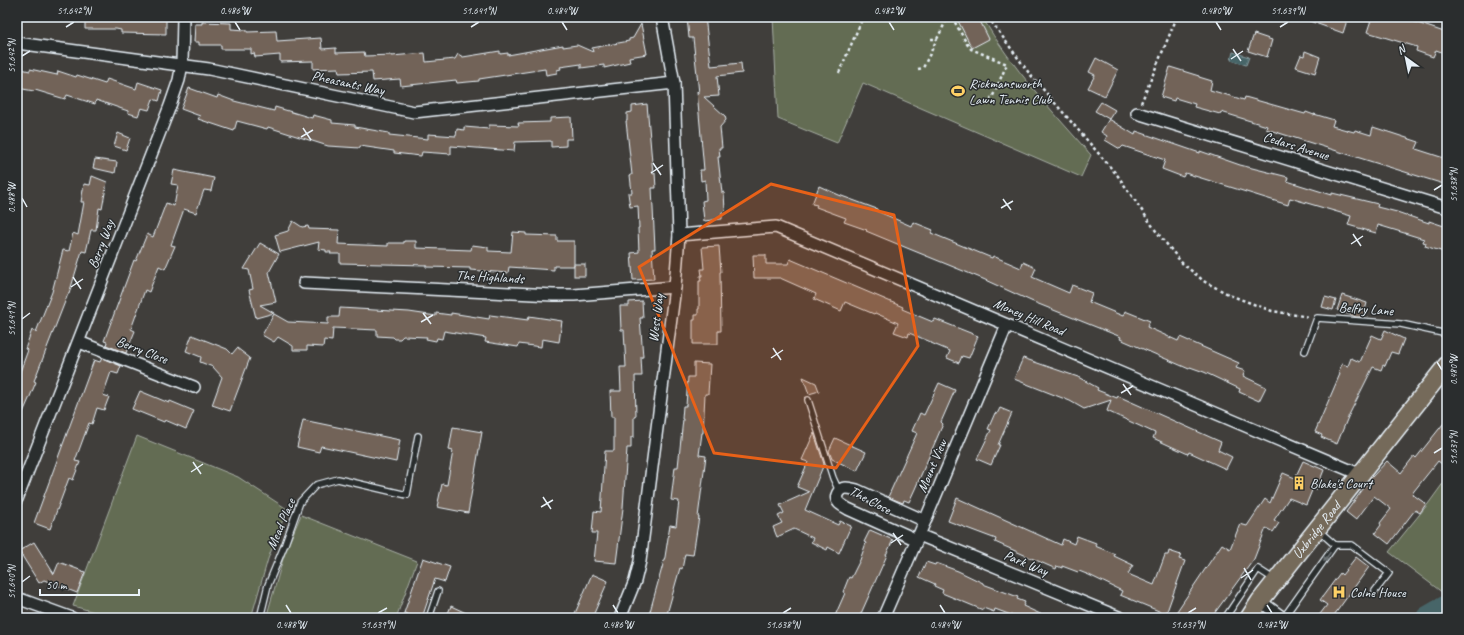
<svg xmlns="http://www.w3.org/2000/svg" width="1464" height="635" font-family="Caveat,sans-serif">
  <rect width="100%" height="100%" fill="#403e3b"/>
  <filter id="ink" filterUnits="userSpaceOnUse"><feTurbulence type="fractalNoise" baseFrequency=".025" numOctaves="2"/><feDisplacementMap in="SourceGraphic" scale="8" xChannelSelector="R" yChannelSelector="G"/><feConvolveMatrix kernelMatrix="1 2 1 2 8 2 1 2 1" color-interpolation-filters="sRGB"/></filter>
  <g filter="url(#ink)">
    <g fill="#646c52" stroke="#a6aea5">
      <path d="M773 17H982C1012 68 1052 111 1091 155L1081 177 863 83 837 143 778 119Z"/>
      <polygon points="137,436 238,477 287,509 268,559 251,618 116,618 73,606"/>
      <polygon points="1447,478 1447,596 1389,552 1428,504"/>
      <polygon points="301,515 417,561 396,618 266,618 285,552"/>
    </g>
    <polygon fill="#476568" stroke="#879da2" points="1233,52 1249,57 1246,65 1231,60"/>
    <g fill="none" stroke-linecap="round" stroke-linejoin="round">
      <polyline stroke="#476568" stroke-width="24" points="1428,618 1447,607"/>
    </g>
    <g fill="#726458" stroke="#e8f1f8">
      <polygon points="85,17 166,17 166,34 121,33 121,30 116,29 85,29"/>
      <polygon points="687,17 705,17 711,66 741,63 742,73 717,76 719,96 704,97 725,116 726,120 720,127 722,148 719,148 720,157 718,157 722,193 724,192 725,211 722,212 722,219 704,221 702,201 706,200 705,180 701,181 700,170 704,170 697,91 699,93 693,38 689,38"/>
      <polygon points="956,17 978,17 989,39 972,48"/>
      <polygon points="1304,17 1348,17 1343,33 1304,19"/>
      <polygon points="1372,17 1400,17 1447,33 1447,54 1436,50 1433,57 1416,51 1417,47 1367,32"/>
      <polygon points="202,22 231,23 231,29 247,30 247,32 276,31 277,41 321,38 322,49 336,48 336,53 364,52 365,56 392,55 392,56 425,53 426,62 455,59 458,54 463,57 500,51 500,54 508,53 508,55 563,45 563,47 577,45 593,52 592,48 629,41 629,39 633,38 641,24 647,54 629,57 630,62 604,68 604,65 581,68 581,64 560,67 561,69 557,70 557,73 546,75 545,69 479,79 479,81 457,83 456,80 401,86 400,79 373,81 372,72 339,73 338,68 313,69 313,61 280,62 280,55 255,57 254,53 251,54 251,49 221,49 221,45 199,45 199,42 194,42 195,24 202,24"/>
      <polygon points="1254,34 1272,40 1267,57 1248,51"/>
      <polygon points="1305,51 1320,57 1315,73 1296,67 1301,55 1304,56"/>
      <polygon points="1096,58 1118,70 1105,96 1088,88 1095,75 1089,72"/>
      <polygon points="1170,67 1199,76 1199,77 1212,81 1210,90 1244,100 1245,97 1305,114 1306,112 1314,115 1314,114 1334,120 1332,126 1354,132 1355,130 1371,135 1373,127 1419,142 1416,149 1447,159 1447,185 1266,129 1267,126 1221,112 1220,114 1194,107 1195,104 1175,98 1174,101 1161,97"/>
      <polygon points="17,68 30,71 30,69 57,75 58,71 76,77 77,75 105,84 107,79 136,89 138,82 162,90 159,101 153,99 149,110 141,108 138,116 128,113 128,111 96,100 95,104 67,95 65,99 35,90 34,91 17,88"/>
      <polygon points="189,88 217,98 218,95 234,101 274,111 275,107 312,118 313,115 332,120 332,123 355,125 355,127 389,133 389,135 428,139 428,134 456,136 457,129 464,130 464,127 489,129 489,125 519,126 518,123 550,122 550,118 571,117 572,139 566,139 566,146 551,147 551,141 515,142 514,151 451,146 451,154 422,152 421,156 394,153 394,151 360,146 360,148 328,146 268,127 267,129 237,121 234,131 198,119 200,116 181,109"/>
      <polygon points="1101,102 1115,110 1109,119 1095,111"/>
      <polygon points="647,104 653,174 655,173 656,188 652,188 655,249 652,249 654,279 633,280 631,253 639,252 638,228 639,228 638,206 630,207 628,193 632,193 630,175 632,175 626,121 627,121 627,113 632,112 632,106"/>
      <polygon points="1109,119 1135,135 1136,131 1200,153 1200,151 1240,165 1288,177 1287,181 1332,195 1332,193 1378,204 1377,207 1397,212 1429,223 1429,221 1447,227 1447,253 1425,246 1426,243 1423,242 1424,239 1378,225 1376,233 1348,225 1351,216 1290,198 1288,205 1185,173 1183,177 1162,169 1165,160 1123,146 1120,149 1105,140 1107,136 1101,132"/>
      <polygon points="118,133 130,138 126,150 114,146"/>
      <polygon points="95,159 117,162 115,173 93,168"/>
      <polygon points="174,170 214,178 211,191 204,190 196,213 184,209 171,245 175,246 165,269 159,266 149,292 145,290 131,329 135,331 126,353 106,345 107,342 104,341 134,260 136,261 147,234 153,237 166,203 174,206 178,185 171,184"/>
      <polygon points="92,176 107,182 102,209 99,208 96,230 91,230 86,252 82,251 69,294 68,294 43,358 34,381 36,382 29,399 17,426 17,380 28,350 25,349 32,330 36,332 52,292 63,250 69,251 73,233 78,235 84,202 81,202 84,184 90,185"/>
      <polygon points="819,186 839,195 877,209 877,211 911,226 913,222 933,230 931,233 992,258 993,256 1021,268 1023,262 1036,268 1032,277 1069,293 1072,285 1092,293 1089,302 1123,316 1125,311 1150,321 1147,327 1178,341 1180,337 1239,363 1236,368 1245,371 1243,376 1266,387 1259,401 1239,392 1240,389 1204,372 1190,367 1189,369 1173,362 1120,339 1121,337 1031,301 983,279 907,248 866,231 867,230 844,222 846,218 816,207 817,205 812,204"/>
      <polygon points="293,221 302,227 308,226 309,229 339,230 338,244 388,246 388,243 404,243 404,241 416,241 416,248 471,250 472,245 488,247 488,251 511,252 513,232 526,233 526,235 557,236 557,241 574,241 574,266 554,266 554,270 509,267 508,273 470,270 470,268 426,267 426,265 340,263 340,254 330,254 331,252 326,252 326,250 318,249 319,242 280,252 275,235 288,231"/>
      <polygon points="260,243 279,254 269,272 276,302 260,305 274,313 256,318 249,290 253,289 249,270 244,269"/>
      <polygon points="719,246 721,272 720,272 721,331 718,331 718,344 693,344 693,320 695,320 695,315 698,315 698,309 699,309 699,281 701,281 700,276 702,276 701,269 704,269 702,247"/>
      <polygon points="753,255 766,255 766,264 788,264 790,259 903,307 902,309 933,322 935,319 978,336 969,358 962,356 959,363 947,358 950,351 931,343 931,342 909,333 908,337 894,332 898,323 875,313 874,314 845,302 841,311 814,299 816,294 780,278 754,278"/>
      <rect x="574" y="264" width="11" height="12"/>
      <polygon points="1342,295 1367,303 1363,317 1356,317 1337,310"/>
      <polygon points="1325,297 1336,300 1333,310 1322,307"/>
      <polygon points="642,301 643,318 640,318 643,357 641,357 642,376 635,376 636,416 634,417 634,437 631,437 631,448 627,448 623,508 616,563 594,561 597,533 592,533 594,511 601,512 605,451 614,451 614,417 611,417 610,391 621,391 620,367 626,367 624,330 621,330 620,306 629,306 629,302"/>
      <polygon points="340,308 409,312 436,316 436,313 451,315 451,313 489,319 490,315 528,320 529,316 562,321 559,342 542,339 541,347 519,344 518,347 485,342 486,338 444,331 442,339 437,338 436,341 426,339 427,337 403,336 400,339 395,339 393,337 377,336 377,330 333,328 332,341 324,340 323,347 307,346 307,350 293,350 293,346 278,337 274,342 262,335 274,314 288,322 328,324 328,317 339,317"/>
      <polygon points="1385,330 1404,339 1398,354 1391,352 1385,366 1383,365 1381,370 1373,367 1348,417 1337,444 1321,437 1322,435 1315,432 1340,374 1338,373 1342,364 1348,366 1351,358 1360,362 1372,335 1381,339"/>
      <polygon points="192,335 227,349 232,354 237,348 250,358 230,411 212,405 222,377 213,367 200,362 201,357 186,351"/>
      <polygon points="102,358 121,366 118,374 111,372 103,395 109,397 104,410 97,408 92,424 89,423 75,461 80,462 73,480 69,478 50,529 34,523 94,360 100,362"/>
      <polygon points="1023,358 1078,377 1098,388 1097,390 1117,398 1118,396 1221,442 1218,450 1232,457 1226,469 1189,452 1188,454 1153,438 1155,433 1107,411 1111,400 1084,409 1070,401 1014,379"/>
      <polygon points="694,363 710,364 708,394 705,394 703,433 702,433 699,455 706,456 698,517 699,517 693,555 685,554 682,569 680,568 667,614 662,612 660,618 649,615 665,557 670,525 676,526 679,501 671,500 675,467 678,467 683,419 682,419 683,406 686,406 688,377 694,377"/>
      <polygon points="803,377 816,383 819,391 809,394"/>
      <polygon points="939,383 955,390 941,422 943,424 915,489 909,502 904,500 903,503 888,497 917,433 912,431 920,413 924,415"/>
      <polygon points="140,391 169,403 170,401 194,411 186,429 165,420 164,422 132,409"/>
      <polygon points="1000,408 1012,413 998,445 1000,445 991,465 977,459 991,430 988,429 995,413 997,414"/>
      <polygon points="1447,419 1447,468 1438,461 1414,491 1412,494 1426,504 1420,513 1415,510 1389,544 1375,533 1381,525 1380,523 1391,509 1374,496 1356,520 1346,512 1372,477 1387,461 1401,473 1414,456 1416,458"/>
      <polygon points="303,420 400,440 396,462 321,446 319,452 297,447"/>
      <polygon points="453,427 482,432 468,513 437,507 442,484 447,485 453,451 449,450"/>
      <polygon points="814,433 824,464 805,510 838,525 840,521 851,526 839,553 828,547 827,550 811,542 813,538 794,529 777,537 773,527 782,523 778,516 784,513 780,505 809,492 797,487 808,462 802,460"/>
      <polygon points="835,438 866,452 857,471 832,459 829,451"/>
      <polygon points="1303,461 1324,470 1316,490 1313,488 1306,505 1289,498 1274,520 1279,523 1273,532 1266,528 1254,559 1211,618 1186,618 1177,611 1222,544 1230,549 1240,524 1247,526 1265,499 1270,503 1283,473 1295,478"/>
      <polygon points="957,498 1061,545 1063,539 1074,544 1077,536 1096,543 1095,546 1115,554 1114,556 1133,565 1128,574 1154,585 1165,555 1168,555 1169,551 1181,555 1179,559 1185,561 1166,614 1120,595 1122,591 1089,575 1079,571 1078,572 1062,566 1062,568 1057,566 1056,569 995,542 996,539 948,521"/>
      <polygon points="870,530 893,540 886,555 887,555 859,618 834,618 845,593 843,592 849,577 851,578 860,560 866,543 864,542"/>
      <polygon points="34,542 54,574 59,562 85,572 77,593 44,580 39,583 19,551"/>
      <polygon points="1356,557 1369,567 1332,618 1317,618 1327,605 1320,600 1340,573 1342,575"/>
      <polygon points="423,558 450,567 445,582 435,579 422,618 419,618 404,613"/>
      <polygon points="926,562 935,565 936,563 958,571 983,583 983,584 1018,597 1017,599 1025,602 1023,606 1049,618 1019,618 995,609 994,612 983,608 983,610 942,593 943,590 934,586 935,584 919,577"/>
      <polygon points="592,574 608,581 592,618 573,618"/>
      <polygon points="451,606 477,618 446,618"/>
    </g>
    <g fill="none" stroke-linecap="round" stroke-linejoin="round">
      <g stroke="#e8f1f8" stroke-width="8">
        <g id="service">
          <polyline points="1305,351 1317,318 1401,324 1447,334"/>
          <polyline points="808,400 833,478 839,491"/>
          <polyline points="1335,545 1352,545 1389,573 1375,591"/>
          <polyline points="1284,617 1335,545 1318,530"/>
          <polyline points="260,618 268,585 285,544 300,502 316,485 338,479 407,495 418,436"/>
          <polyline points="429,618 438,591"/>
          <polyline points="1225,618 1258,569 1275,580"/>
        </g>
      </g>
      <g stroke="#e8f1f8" stroke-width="14">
        <g id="minor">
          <polyline points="17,43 209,69 414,112 674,83"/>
          <polyline points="1137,113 1447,208"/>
          <polyline points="679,235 776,227 1359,474"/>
          <polyline points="304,283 553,295 574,295 675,287"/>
          <polyline points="79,342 194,387"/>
          <polyline points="17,499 170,106 179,80 182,64 183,17"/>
          <polyline points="919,535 1121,618"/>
          <path d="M917 540 848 509C845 507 841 505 839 503 833 497 839 488 846 488 850 488 853 489 857 490L925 521"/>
          <polyline points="17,598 72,618"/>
          <polyline points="1260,601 1283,618"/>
          <polyline points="620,618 635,581 640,561 675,287 679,235 674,83 662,17"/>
          <polyline points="883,618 925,521 1007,325"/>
        </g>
      </g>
      <g stroke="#e8f1f8" stroke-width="20">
        <g id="primary">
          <path id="s1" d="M1249 618 1260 601 1447 365"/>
        </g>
      </g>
      <g stroke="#e8f1f8" stroke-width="2.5" stroke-dasharray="3 3" stroke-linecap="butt">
        <polyline points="952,17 967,44 971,49 1007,64 992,98 990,98"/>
        <polyline points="988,17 1029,73 1118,176 1156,231 1182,263 1205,282 1232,296 1272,311 1309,317"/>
        <polyline points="931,39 937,39 948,17"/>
        <polyline points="918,69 923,68 937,39"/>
        <polyline points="839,73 863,17"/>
        <polyline points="1141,103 1177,17"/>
      </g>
      <use href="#service" stroke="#2a2d2e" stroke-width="5.5"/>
      <use href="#minor" stroke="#2a2d2e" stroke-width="11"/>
      <use href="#primary" stroke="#746a5a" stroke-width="17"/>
    </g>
    <defs><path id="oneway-solid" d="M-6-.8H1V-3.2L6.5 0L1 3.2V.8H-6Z"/></defs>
    <use fill="#6c7275" href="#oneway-solid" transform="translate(1327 557) rotate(125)"/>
  </g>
  <path fill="#e86118" fill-opacity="0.2" stroke="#e86118" stroke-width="3" stroke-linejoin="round" d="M771 184 894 215 918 346 836 468 714 453 639 267Z"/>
  <path fill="none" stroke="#e8f1f8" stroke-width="1.5" d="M235 22 240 30M562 22 567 30M889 22 894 30M1216 22 1221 30M66 27 74 22M471 27 479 22M1280 27 1288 22M1233 49 1241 61M22 56 30 51M1231 59 1243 51M303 128 311 140M301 137 313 130M653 163 661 175M651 173 663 165M1434 190 1442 185M22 198 27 207M1003 199 1011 210M1001 208 1013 201M1353 234 1361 246M1351 244 1363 236M73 277 81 289M71 287 83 279M423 313 431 324M22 319 30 313M421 322 433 315M773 348 781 360M771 358 783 350M1437 362 1442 370M1123 384 1131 395M1121 393 1133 386M1434 453 1442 448M193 462 201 474M191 472 203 464M543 497 551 509M541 507 553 500M893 533 901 545M891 543 903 535M1244 568 1251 580M1241 578 1253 570M22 582 30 576M286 605 291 613M613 605 618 613M940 605 945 613M1267 605 1272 613M378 613 387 608M783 613 791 608M1188 613 1196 608"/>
  <defs>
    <g id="stadium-bare" transform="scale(1.08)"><path d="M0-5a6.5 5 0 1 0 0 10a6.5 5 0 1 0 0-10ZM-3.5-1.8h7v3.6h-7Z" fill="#ffd166" stroke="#2a2d2e" stroke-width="2.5" paint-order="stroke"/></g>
    <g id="building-bare" transform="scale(1.08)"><path d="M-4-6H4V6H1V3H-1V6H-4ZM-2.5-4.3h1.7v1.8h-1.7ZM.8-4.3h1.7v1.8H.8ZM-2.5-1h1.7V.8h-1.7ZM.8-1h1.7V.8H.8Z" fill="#ffd166" stroke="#2a2d2e" stroke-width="2.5" paint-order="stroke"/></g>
    <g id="hospital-bare" transform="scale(1.08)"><path d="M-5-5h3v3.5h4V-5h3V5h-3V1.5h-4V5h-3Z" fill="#ffd166" stroke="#2a2d2e" stroke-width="2.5" paint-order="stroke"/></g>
  </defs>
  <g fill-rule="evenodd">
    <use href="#stadium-bare" x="958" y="91"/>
    <use href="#building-bare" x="1299" y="483"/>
    <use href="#hospital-bare" x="1339" y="592"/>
  </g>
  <g text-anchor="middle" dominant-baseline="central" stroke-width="3" stroke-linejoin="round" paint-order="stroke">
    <g font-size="14" fill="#e8f1f8" stroke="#2a2d2e">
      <text transform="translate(348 83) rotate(12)">Pheasants Way</text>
      <text transform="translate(1296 146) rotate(17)">Cedars Avenue</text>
      <text transform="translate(101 244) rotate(-69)">Berry Way</text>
      <text transform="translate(490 277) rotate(3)">The Highlands</text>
      <text transform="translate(1366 309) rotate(4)">Belfry Lane</text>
      <text transform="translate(1029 317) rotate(23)">Money Hill Road</text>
      <text transform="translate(656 318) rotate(-83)">West Way</text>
      <text transform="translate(142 350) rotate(21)">Berry Close</text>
      <text transform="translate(932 466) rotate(-67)">Mount View</text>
      <text transform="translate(870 500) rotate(28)">The Close</text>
      <text transform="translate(281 524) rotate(-67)">Mead Place</text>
      <text stroke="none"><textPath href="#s1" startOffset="111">Uxbridge Road</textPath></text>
      <text transform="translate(1026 563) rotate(22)">Park Way</text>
    </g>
    <g font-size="14" fill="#e8f1f8" stroke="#2a2d2e" text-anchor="start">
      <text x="969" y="83">Rickmansworth<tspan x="969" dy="16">Lawn Tennis Club</tspan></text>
      <text x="1310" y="483">Blake's Court</text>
      <text x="1350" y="592">Colne House</text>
    </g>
  </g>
  <rect width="1464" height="635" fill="none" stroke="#2a2d2e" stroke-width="44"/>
  <g transform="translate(1406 58) rotate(327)" stroke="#2a2d2e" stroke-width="3" paint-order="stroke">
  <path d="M0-3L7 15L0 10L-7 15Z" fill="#e8f1f8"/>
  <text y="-6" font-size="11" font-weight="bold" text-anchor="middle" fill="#e8f1f8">N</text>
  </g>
  <path d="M40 589v6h99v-6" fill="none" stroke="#e8f1f8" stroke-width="2"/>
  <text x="46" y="589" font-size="12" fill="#e8f1f8" stroke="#2a2d2e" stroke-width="3" paint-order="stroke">50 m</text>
  <rect x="22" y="22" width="1420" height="591" fill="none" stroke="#e8f1f8" stroke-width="1.5"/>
  <g font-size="10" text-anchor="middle" fill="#e8f1f8">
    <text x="74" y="14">51.642°N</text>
    <text x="235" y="14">0.486°W</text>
    <text x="479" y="14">51.641°N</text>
    <text x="562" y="14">0.484°W</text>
    <text x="889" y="14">0.482°W</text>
    <text x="1216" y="14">0.480°W</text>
    <text x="1288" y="14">51.639°N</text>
    <text transform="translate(11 56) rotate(-90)" y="4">51.642°N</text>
    <text transform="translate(1453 185) rotate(-90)" y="4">51.638°N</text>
    <text transform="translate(11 198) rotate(-90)" y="4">0.488°W</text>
    <text transform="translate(11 319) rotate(-90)" y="4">51.641°N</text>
    <text transform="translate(1453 370) rotate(-90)" y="4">0.480°W</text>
    <text transform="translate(1453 448) rotate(-90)" y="4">51.637°N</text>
    <text transform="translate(11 582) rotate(-90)" y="4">51.640°N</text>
    <text x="291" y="628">0.488°W</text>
    <text x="378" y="628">51.639°N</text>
    <text x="618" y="628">0.486°W</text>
    <text x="783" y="628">51.638°N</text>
    <text x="945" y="628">0.484°W</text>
    <text x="1188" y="628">51.637°N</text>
    <text x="1272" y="628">0.482°W</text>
  </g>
</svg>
